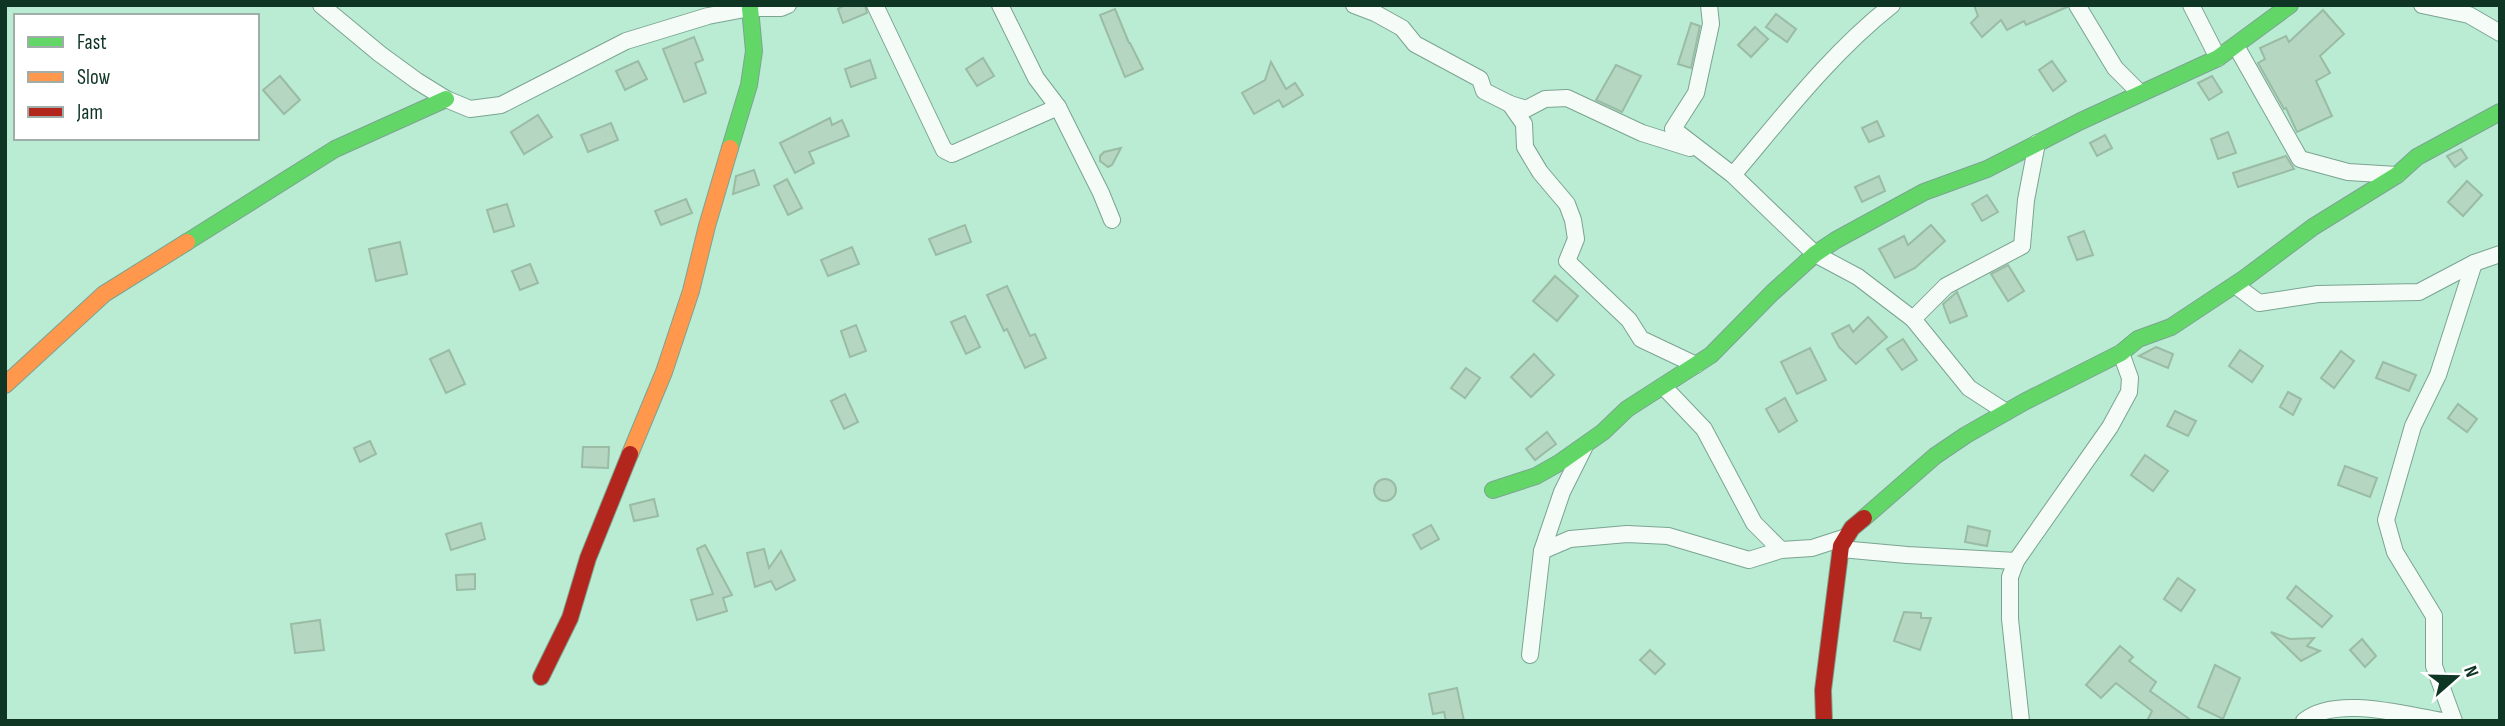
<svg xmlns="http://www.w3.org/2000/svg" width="2505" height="726" font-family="'Sofia Sans Condensed',sans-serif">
  <rect width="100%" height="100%" fill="#baebd3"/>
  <g fill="#b5d6c0" stroke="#9abba4" stroke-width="2">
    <polygon points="845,5 865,5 867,13 843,23 838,9"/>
    <polygon points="1974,5 2067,5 2067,7 2026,25 2024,21 2007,30 2001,20 1982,37 1971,23 1978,16"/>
    <polygon points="1115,9 1129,43 1130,43 1143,69 1125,77 1100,15"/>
    <polygon points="2323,10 2344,34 2320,56 2330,73 2316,81 2332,116 2297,132 2286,108 2284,109 2258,63 2265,59 2260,48 2286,36 2289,42"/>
    <polygon points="1776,14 1796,29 1787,42 1766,27"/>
    <polygon points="1691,23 1700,26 1691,68 1678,64"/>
    <polygon points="1755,27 1768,39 1751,57 1738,45"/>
    <polygon points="694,37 703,60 695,63 706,93 684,102 663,49"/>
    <polygon points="983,58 994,76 977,86 966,69"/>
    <polygon points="870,60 876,78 851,87 845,69"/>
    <polygon points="638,61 647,79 625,90 616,71"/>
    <polygon points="2052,61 2066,81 2053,91 2039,70"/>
    <polygon points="1271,62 1286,89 1295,83 1303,95 1283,107 1279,100 1254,114 1242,93 1265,80"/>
    <polygon points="1616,65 1641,76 1622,112 1596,100"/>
    <polygon points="280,76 300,100 284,114 263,90"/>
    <polygon points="2212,76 2222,92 2209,100 2198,83"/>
    <polygon points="538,115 552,137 524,154 511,132"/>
    <polygon points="830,118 832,125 842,120 849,136 809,152 814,163 795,173 780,143"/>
    <polygon points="1877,121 1884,136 1869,142 1862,128"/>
    <polygon points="611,123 618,140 588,152 581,135"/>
    <polygon points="2228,132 2236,153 2218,159 2211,139"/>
    <polygon points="2105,135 2112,148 2097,156 2090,143"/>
    <polygon points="1121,148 1112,165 1108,167 1100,161 1100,156 1104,152"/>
    <polygon points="2461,149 2467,158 2455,167 2447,156"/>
    <polygon points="2286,156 2294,169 2238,187 2233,173"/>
    <polygon points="754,170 759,185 733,194 736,176"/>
    <polygon points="1879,176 1885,191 1862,202 1855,187"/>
    <polygon points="787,179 802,208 788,215 774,186"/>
    <polygon points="2467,181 2482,195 2463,216 2448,202"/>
    <polygon points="1987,195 1998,212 1982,221 1972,204"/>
    <polygon points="686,199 692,213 661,225 655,211"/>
    <polygon points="507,204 514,226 494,232 487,210"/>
    <polygon points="965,225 971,242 936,255 929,239"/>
    <polygon points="1931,225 1945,241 1915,268 1895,278 1879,249 1904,236 1908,245"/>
    <polygon points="2084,231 2093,255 2077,260 2068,237"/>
    <polygon points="400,242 407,274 376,281 369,249"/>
    <polygon points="852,247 859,264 828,276 821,260"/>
    <polygon points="530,264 538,283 520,290 512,271"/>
    <polygon points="2008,265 2024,291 2008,301 1991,274"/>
    <polygon points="1555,276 1578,296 1557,321 1533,301"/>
    <polygon points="1007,286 1030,336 1035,334 1046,358 1025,368 1007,329 1004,331 987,295"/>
    <polygon points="1957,292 1967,316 1950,323 1943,304"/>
    <polygon points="965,316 980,347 966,354 951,322"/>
    <polygon points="1868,317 1887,337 1856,364 1839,347 1832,334 1849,325 1853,332"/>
    <polygon points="856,325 866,351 850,357 841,331"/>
    <polygon points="1903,339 1917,360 1902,370 1887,349"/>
    <polygon points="2156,347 2173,354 2168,368 2139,356"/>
    <polygon points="1810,348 1826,380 1797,394 1781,362"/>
    <polygon points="449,350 465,384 446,393 430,359"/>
    <polygon points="2240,350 2263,366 2252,382 2229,366"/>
    <polygon points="2341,351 2354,361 2334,388 2321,378"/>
    <polygon points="1534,354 1554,375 1531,397 1511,377"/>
    <polygon points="2383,362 2416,375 2409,391 2376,378"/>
    <polygon points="1466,368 1480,378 1465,398 1451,388"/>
    <polygon points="2288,392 2301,399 2293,415 2280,407"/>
    <polygon points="845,394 858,422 844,429 831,401"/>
    <polygon points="1785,398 1797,421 1779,432 1766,409"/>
    <polygon points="2458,404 2477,419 2467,432 2448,418"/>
    <polygon points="2175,411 2196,421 2188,436 2167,426"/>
    <polygon points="1547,432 1556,444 1535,460 1526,449"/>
    <polygon points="370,441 376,454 360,462 354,448"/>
    <polygon points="583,447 609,447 608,468 582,467"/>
    <polygon points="2145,455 2168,471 2153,491 2131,475"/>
    <polygon points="2345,466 2377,478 2370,497 2338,485"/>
    <circle cx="1385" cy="490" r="11"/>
    <polygon points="654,499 658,516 634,521 630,505"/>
    <polygon points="481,523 485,539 451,550 446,534"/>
    <polygon points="1431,525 1439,539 1421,549 1413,535"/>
    <polygon points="1968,526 1990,531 1987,546 1965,542"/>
    <polygon points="705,545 732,595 723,598 727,611 697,620 691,600 713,594 697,549"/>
    <polygon points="764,549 769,568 781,551 795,580 776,590 771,581 755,587 747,553"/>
    <polygon points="475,574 475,589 457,590 456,575"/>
    <polygon points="2178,578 2195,590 2181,611 2164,599"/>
    <polygon points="2296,586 2332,616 2322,627 2287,598"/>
    <polygon points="1904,612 1921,613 1921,618 1931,618 1920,650 1894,641"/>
    <polygon points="320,620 324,650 295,653 291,624"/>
    <polygon points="2271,632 2290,639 2314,638 2307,646 2320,651 2301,661"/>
    <polygon points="2362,639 2376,656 2365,667 2350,650"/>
    <polygon points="2120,646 2133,657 2129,661 2156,682 2150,691 2192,721 2147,721 2152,711 2116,683 2101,698 2086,685"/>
    <polygon points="1650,650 1665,664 1655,674 1640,660"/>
    <polygon points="2215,665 2240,678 2223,719 2198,707"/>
    <polygon points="1457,688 1464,721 1446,721 1444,712 1433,714 1429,694"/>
  </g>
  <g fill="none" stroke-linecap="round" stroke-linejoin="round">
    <g stroke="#7ba492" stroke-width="18">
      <g id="street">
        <polyline points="321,5 380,54 417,81 446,99 470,109 501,105 626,41 708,16 750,8 781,8 788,5"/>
        <polyline points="875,5 944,150 952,154 1058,107"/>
        <polyline points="1000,5 1036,78 1058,107 1101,193 1112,220"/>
        <polyline points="1354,5 1375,13 1402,28 1415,44 1480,79 1484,91 1510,104 1526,109 1545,99 1567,98 1642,133 1690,148"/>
        <polyline points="1709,5 1711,24 1696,93 1673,129 1733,175 1815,254 1858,277 1913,319 1969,388 2006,412"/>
        <polyline points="2077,5 2115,68 2140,93"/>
        <polyline points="2191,5 2218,58"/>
        <polyline points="2422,5 2469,15 2500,33"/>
        <polyline points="2236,46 2300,159 2348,172 2397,175"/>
        <polyline points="1510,104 1524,124 1525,147 1540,172 1567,204 1573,220 1576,239 1567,261 1629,320 1641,339 1696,365"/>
        <path d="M1733 175C1783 116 1831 53 1892 5"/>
        <polyline points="2235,285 2259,303 2318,294 2419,292 2474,263 2500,254"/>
        <polyline points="1913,319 1946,286 2022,246 2026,200 2037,143"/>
        <polyline points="1663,386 1704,429 1754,523 1781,550"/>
        <polyline points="1841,549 1907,555 2016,561"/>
        <polyline points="1542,551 1570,539 1627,534 1668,536 1749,560 1781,550 1812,548 1846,537"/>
        <polyline points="1530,655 1542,551 1562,492 1584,448"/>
        <polyline points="2021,721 2010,619 2010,577 2016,561 2110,427 2129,392 2130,378 2121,353"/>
        <path d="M2304 721C2336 695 2404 715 2442 721"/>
        <polyline points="2454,721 2434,666 2434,616 2395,552 2386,520 2413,426 2438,375 2474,263"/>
      </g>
    </g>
    <g stroke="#7ba492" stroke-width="18">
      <g id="fast">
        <polyline points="730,148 749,85 754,51 750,8"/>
        <polyline points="187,242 335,149 446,99"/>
        <polyline points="1493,490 1536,476 1559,463 1603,432 1627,409 1711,355 1772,293 1815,254 1836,240 1924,192 1987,169 2081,121 2218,58 2290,5"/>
        <polyline points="1864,518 1935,456 1966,435 2024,402 2121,353 2138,339 2171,327 2245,278 2313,227 2397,175 2417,157 2500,112"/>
      </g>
    </g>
    <g stroke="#7ba492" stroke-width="18">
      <g id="slow">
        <polyline points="5,385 104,294 187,242"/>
        <polyline points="630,454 664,372 691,291 707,226 730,148"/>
      </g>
    </g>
    <g stroke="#7ba492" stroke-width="18">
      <g id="jam">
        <polyline points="541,677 570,618 588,558 630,454"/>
        <polyline points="1824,721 1823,690 1841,546 1852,528 1864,518"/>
      </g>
    </g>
    <use href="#street" stroke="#f5fcf8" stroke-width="16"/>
    <use href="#fast" stroke="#63d668" stroke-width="16"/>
    <use href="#slow" stroke="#ff974d" stroke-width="16"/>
    <use href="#jam" stroke="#b3261e" stroke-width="16"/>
  </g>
  <rect width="2505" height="726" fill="none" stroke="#0f3525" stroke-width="14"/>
  <rect x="14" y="14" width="245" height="126" fill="#ffffff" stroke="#9faea8" stroke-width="2"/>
  <rect x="28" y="37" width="35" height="10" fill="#63d668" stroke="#9faea8" stroke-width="2"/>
  <text x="77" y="49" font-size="21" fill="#0f3525">Fast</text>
  <rect x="28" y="72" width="35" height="10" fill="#ff974d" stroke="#9faea8" stroke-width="2"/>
  <text x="77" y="84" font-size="21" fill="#0f3525">Slow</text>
  <rect x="28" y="107" width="35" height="10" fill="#b3261e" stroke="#9faea8" stroke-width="2"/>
  <text x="77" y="119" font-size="21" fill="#0f3525">Jam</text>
  <g transform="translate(2456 677) rotate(70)" stroke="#ffffff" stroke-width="5" paint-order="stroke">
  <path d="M0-5L12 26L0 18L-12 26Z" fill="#0f3525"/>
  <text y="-10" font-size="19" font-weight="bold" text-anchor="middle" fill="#0f3525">N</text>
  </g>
</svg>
